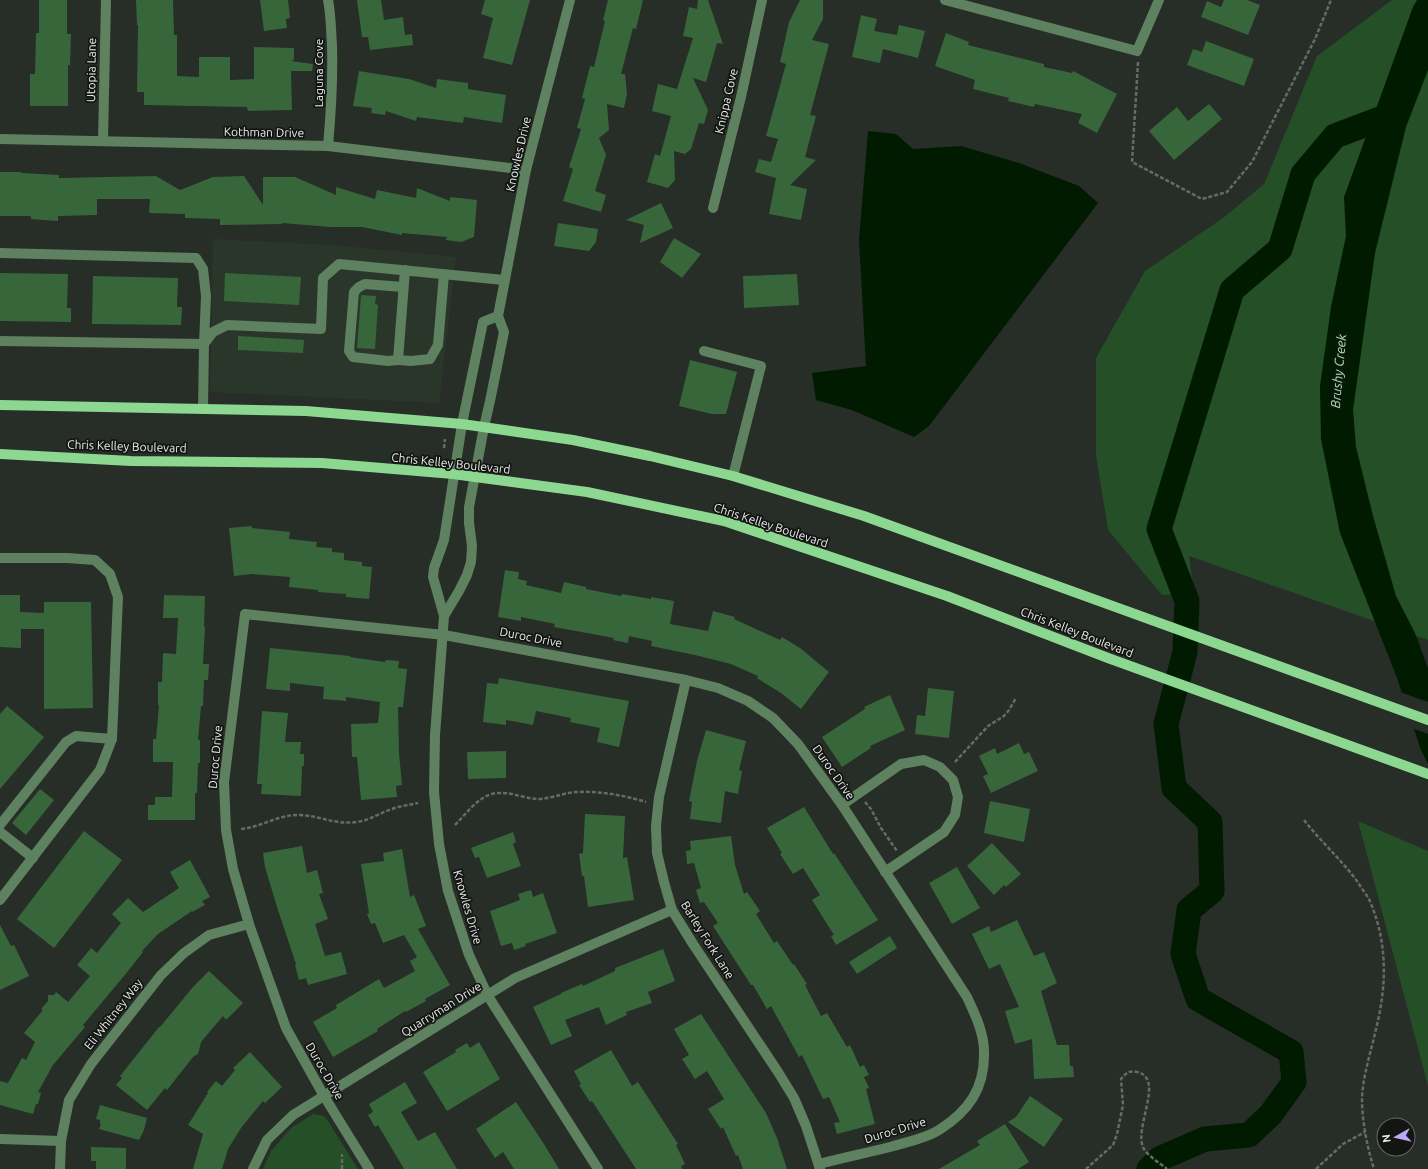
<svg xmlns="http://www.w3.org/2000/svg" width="1428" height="1169" font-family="Ubuntu,sans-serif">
  <rect width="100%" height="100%" fill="#272d27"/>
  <polygon fill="#2b362b" points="213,239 332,245 456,257 439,403 210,392"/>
  <g fill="#244f27">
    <polygon points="1392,0 1428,0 1428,640 1189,556 1194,594 1162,595 1108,530 1096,455 1096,358 1145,271 1223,218 1264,184 1317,56"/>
    <polygon points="1358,821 1428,851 1428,1086"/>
    <polygon points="313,1114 324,1116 328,1121 358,1169 263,1169 271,1151 291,1128"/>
  </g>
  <g fill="#001b00">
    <polygon points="1417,0 1428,0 1428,70 1406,127 1375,253 1353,410 1356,447 1373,516 1396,596 1415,633 1428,668 1428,764 1421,750 1397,678 1340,533 1321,439 1320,386 1331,307 1346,236 1344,197 1413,7"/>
    <polygon points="868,131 896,134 913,149 961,146 1019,163 1079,186 1098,203 929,426 914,437 852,410 816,400 812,373 866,366 859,240"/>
  </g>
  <polygon fill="#272d27" points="1400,692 1428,702 1428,734 1412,728"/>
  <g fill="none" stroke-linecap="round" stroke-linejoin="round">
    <polyline stroke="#001b00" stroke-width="25" points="1149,1169 1159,1159 1205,1139 1249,1135 1271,1114 1294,1082 1291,1052 1198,999 1183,954 1189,910 1212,891 1210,822 1174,788 1166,724 1185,652 1187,601 1159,529 1232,290 1280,249 1303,174 1335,136 1393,114"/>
  </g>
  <g fill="#38663b">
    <polygon points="39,0 67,0 67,34 71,34 70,65 68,65 68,106 30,106 30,74 35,74 36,33 39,33"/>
    <polygon points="136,0 173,0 174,35 177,35 177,76 199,77 199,57 230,57 230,80 254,79 254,47 294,48 294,60 291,61 313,64 312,71 291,71 292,110 248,111 247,107 144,105 144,92 137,92 138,25 137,25"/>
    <polygon points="260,0 288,0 290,18 286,19 287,28 264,31"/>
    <polygon points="357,0 381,0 384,20 403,17 405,35 412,34 413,45 370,50 368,37 362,37"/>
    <polygon points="485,0 530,0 512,65 483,58 493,18 481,14"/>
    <polygon points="608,0 643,0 636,29 633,28 621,74 625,74 627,94 624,108 607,104 609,130 599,138 606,155 595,191 606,195 601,212 563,201 573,169 569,167 581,129 577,128 585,99 582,98 590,66 594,67 605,21 603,20"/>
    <polygon points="698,0 708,0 723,44 717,43 706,82 693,78 708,110 704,124 699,123 691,149 685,154 674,151 675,180 668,188 647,182 655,154 660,156 671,116 652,111 658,84 677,89 693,38 683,36 689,7 697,9"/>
    <polygon points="800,0 823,0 823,19 812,40 829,44 810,115 816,116 805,157 816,160 790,185 807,189 801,220 769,214 776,178 755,172 759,159 771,162 778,139 766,136 786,64 780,62 789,22"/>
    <polygon points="1224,0 1247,0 1260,5 1248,35 1201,17 1207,1 1221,7"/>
    <polygon points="861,15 877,19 874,31 897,35 899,25 925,31 918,58 883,49 880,63 852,57"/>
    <polygon points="946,33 969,42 968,45 1044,64 1044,67 1072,73 1073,71 1117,94 1097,133 1078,123 1082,114 1035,104 1034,107 1008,101 1009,98 973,89 975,80 935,66"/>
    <polygon points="1206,41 1254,59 1244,86 1187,65 1193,49 1202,52"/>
    <polygon points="359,71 409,79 436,88 437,79 468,83 468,89 506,95 502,123 464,117 463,123 417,117 416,121 386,111 385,115 371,113 372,108 353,106"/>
    <polygon points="1209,104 1222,119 1174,160 1149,131 1177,107 1188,121"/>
    <polygon points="0,172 21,172 21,173 59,175 59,178 156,176 180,190 213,177 244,176 263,205 263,177 295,177 336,195 336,187 375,199 377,190 416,198 417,188 450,201 450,197 477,200 474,237 461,242 446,240 447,237 402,233 402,235 362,227 330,227 282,223 282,224 220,225 220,219 185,218 185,214 149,213 150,199 97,199 97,215 58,216 58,221 31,219 31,216 0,216"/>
    <polygon points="661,203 673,228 640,243 644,225 626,220"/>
    <polygon points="558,223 598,229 596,242 589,251 554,246"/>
    <polygon points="674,238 701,254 682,278 660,262"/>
    <polygon points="0,273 68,274 67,308 71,308 71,322 0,321"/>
    <polygon points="225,273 301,277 299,305 224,301"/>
    <polygon points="797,274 799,305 744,308 743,276"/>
    <polygon points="93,276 178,278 177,307 182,307 181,325 92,324"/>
    <polygon points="361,295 376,296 375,304 378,305 375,349 357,348"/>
    <polygon points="238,336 304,340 303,353 238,350"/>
    <polygon points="690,360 737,372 726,414 712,414 679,406"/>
    <polygon points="252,526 252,528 290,532 289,539 317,542 316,547 332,548 332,552 344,553 344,560 362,562 362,566 372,567 369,599 346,597 346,594 318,592 318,590 289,587 290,577 252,574 234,576 229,528"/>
    <polygon points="505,570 519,572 518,579 527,581 526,585 561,593 564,582 586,587 586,589 621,596 622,594 651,599 651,597 674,601 670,624 708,631 713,611 735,617 734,619 780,640 782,637 800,648 829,672 801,709 781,693 757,678 758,676 731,664 695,655 651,646 652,641 629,636 628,643 613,640 614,638 554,627 555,624 521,617 521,621 498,617"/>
    <polygon points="0,595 20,595 20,612 44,613 44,602 91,602 93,708 44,709 44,629 21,629 21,648 0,647"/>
    <polygon points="164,595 205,596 204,627 205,627 203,664 209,664 208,680 204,680 203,706 201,706 198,740 200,740 200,763 198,763 197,793 195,793 195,820 148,820 148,805 155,805 155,797 172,797 173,762 153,762 153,739 156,739 159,705 158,705 158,682 162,682 163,653 176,654 178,618 163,618"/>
    <polygon points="270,648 350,656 350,657 385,662 386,660 399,661 398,668 407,669 403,707 398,707 399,753 402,785 396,786 397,797 361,800 357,757 352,757 351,724 378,723 380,702 346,697 346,701 323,699 324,687 290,683 290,691 266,689"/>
    <polygon points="499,678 629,701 619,747 597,742 600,728 570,722 571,718 536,711 533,725 506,720 506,725 483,722 487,683 498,684"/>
    <polygon points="928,688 954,691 949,738 915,734 917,715 925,716"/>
    <polygon points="890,695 905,730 870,746 871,748 842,767 822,737 865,709 864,707"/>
    <polygon points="7,706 44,737 0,789 0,714"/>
    <polygon points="262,711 288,713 285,742 301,742 300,754 304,754 304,766 302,766 301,796 261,794 262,784 257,784"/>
    <polygon points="706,730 746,741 739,770 742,771 738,794 725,791 721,823 690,819 692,802 689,801 697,761"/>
    <polygon points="1019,743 1024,754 1029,752 1038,771 991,793 983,776 988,774 979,756 995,748 997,754"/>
    <polygon points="506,751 506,778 468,779 467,752"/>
    <polygon points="40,789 54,800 26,835 12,823"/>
    <polygon points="990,801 1030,809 1024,842 984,833"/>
    <polygon points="804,807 833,854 834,853 878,920 836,945 831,936 834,935 812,900 820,895 803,868 793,874 780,854 782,853 767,828"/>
    <polygon points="585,814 625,816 623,858 627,857 634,900 588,907 584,876 582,876 579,854 583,853"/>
    <polygon points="84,831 122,860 54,948 17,919"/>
    <polygon points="513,832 516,842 513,844 521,866 487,878 479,857 475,858 471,848"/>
    <polygon points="731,836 735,865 744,894 747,892 760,911 756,914 774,943 777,941 793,965 794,964 807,984 805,985 821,1016 827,1013 847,1047 850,1045 860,1067 864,1065 869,1075 864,1077 869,1088 866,1089 875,1124 837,1134 834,1123 840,1122 829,1097 823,1099 802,1055 799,1057 771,1006 767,1009 753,985 751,985 713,926 718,923 704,902 700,903 696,890 701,888 694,863 687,864 686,851 691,850 690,841"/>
    <polygon points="992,843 1021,874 1006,887 1004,885 994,895 967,866"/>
    <polygon points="302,846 307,873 317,870 323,893 319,894 328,919 315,924 325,956 341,952 347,974 308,985 306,978 299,980 295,965 296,964 278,910 265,867 263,853"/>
    <polygon points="402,849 410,897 414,895 426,926 418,929 450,985 425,999 426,1001 406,1012 405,1011 377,1029 378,1031 333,1057 313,1022 337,1008 336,1005 379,979 384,988 415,971 410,961 417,957 404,935 383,943 375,923 371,924 367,914 369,913 361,864 384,861 383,853"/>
    <polygon points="190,860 210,897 202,901 205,905 192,912 192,911 158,934 142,951 143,952 124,976 83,1025 85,1027 53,1065 38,1092 41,1093 38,1104 36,1104 33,1114 0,1105 0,1081 8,1083 22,1058 26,1060 35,1042 24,1033 43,1010 41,1009 48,1001 48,995 54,995 56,992 68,1002 90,976 77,965 91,948 97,953 121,923 112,914 128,898 143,912 179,888 170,872"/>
    <polygon points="957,867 980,908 952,924 929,883"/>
    <polygon points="531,890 533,897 543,893 557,933 525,944 526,946 514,950 512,943 501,946 490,911 520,900 518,894"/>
    <polygon points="1017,920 1034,956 1044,952 1057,983 1041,991 1057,1045 1069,1045 1070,1066 1073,1066 1074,1077 1034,1079 1032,1039 1015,1044 1005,1011 1019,1007 1000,964 989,969 972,934 989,926 991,932"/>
    <polygon points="0,925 11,946 14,945 29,976 0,990"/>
    <polygon points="890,936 897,948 857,974 849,962"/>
    <polygon points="663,949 675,981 648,992 652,1003 626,1012 627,1015 606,1025 599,1007 565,1020 572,1036 551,1045 533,1007 561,994 561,993 582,984 583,986 615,971 615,968"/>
    <polygon points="209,971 243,1003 226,1020 223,1016 201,1042 198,1054 193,1057 167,1090 165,1088 147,1110 116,1085 122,1078 120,1076 159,1027 160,1027 193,987"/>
    <polygon points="701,1014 766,1113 777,1138 787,1169 743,1169 738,1155 736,1156 723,1127 721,1129 708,1109 724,1099 707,1071 695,1079 682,1059 689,1055 674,1029"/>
    <polygon points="479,1042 500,1079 447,1111 423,1072 456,1052 455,1050 467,1043 470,1048"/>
    <polygon points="611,1050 632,1086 638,1082 678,1144 676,1145 685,1164 681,1166 682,1169 636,1169 592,1101 590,1102 579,1085 581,1084 574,1071"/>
    <polygon points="250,1052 282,1087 265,1103 263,1101 241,1128 228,1149 222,1169 193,1169 203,1134 188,1125 208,1093 207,1092 216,1081 222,1086 235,1070 233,1068"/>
    <polygon points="405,1082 417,1103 401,1112 418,1141 435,1132 457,1169 404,1169 378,1125 375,1127 368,1115 373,1112 369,1104"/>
    <polygon points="1030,1096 1063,1119 1044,1147 1008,1122 1016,1117"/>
    <polygon points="516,1102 544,1144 559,1169 514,1169 503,1152 495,1158 476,1129"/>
    <polygon points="100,1105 147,1118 144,1130 139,1140 99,1129 101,1124 100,1123 100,1120 96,1119"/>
    <polygon points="1005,1124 1029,1162 1018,1169 939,1169 980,1145 977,1141"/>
    <polygon points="91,1147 126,1148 126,1169 96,1169 96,1161 91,1161"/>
  </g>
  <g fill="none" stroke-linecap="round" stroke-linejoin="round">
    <g stroke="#656b65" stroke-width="2.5" stroke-dasharray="4 2" stroke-linecap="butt">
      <polyline points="1138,62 1132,162 1202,199 1227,192 1252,162 1315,39 1331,0"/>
      <polyline points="444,448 445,439"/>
      <polyline points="955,762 988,726 1004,716 1009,710 1016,698"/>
      <polyline points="865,802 871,809 881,828 897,851"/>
      <path d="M1304 820C1321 842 1343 861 1359 884 1362 889 1366 894 1369 899 1388 942 1387 985 1376 1029 1371 1052 1363 1075 1362 1098 1362 1122 1367 1146 1374 1169"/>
      <path d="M455 825C466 814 477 798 492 794 507 790 522 798 537 799 550 799 563 793 576 792 600 791 623 795 646 802"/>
      <path d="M241 829C262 827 279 814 300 815 321 816 335 825 357 822 370 820 380 813 392 809 400 806 409 805 418 803"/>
      <polyline points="342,1169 342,1154"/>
      <path d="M1086 1169 1113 1145 1117 1134 1123 1105 1121 1079C1126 1073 1129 1070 1137 1072 1166 1078 1132 1130 1144 1149 1147 1155 1161 1164 1167 1169"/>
      <polyline points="1316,1169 1343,1144 1365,1132"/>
    </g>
    <g stroke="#5e815f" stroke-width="10">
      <path d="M328 0C331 15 331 31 332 46 333 80 331 113 328 146"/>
      <polyline points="945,0 1137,51 1159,0"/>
      <polyline points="0,139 328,146 526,170"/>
      <polyline points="103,141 106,0"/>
      <polyline points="713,208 741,97 762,0"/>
      <polyline points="0,253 196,258 203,269 206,296 204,344 0,341"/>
      <polyline points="405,270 398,360 411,361 430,359 438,345 444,274"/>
      <polyline points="498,316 483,322 462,424 444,540 434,568 433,577 444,616 435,735 434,792 439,844 448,891 469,955 488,996 598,1169"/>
      <polyline points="704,351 761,366 733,476"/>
      <polyline points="398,360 388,361 353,357 349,351 354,292 359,287 365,284 403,287"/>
      <polyline points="203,409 204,344 213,332 227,325 321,329 323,278 339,264 504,280"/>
      <polyline points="0,558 67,558 95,560 110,574 118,597 112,739 100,770 0,900"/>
      <polyline points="444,616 459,591 467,575 471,562 472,546 469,523 469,507 484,427 490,401 504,332 498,316 526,170 570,0"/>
      <polyline points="686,680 659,797 656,826 657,853 664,882 672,910 693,944 778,1072 794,1098 806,1126 820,1169"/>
      <polyline points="842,805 901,764 924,760 940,767 953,780 958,797 955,815 944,832 885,872"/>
      <polyline points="0,825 66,742 76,736 112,739"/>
      <polyline points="0,832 33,858"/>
      <polyline points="0,1139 61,1141"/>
      <polyline points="60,1169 61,1141 69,1100 91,1064 161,975 184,953 209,935 249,924"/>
      <polyline points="253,1169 267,1140 293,1115 515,978 672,910"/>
      <path d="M369 1169 324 1096 286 1028 249 924 233 869 226 830 224 782 245 614 444 635 686 680 718 688 748 701 773 718 798 744 842 805 967 997C975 1014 984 1033 984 1052 985 1088 969 1111 939 1130 925 1139 906 1142 890 1147 866 1153 842 1158 819 1164"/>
    </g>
    <g stroke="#8dd891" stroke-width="10">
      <polyline points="0,405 306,411 462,424 573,440 650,456 733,476 864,516 1428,720"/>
      <polyline points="0,454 131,461 322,463 453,474 587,492 724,521 947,596 1108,658 1428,774"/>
    </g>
  </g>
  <g text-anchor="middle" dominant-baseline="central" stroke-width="3.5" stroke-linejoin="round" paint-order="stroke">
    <g font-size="12" fill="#e9ede9" stroke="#121512">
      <text transform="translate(91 70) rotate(-89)">Utopia Lane</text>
      <text transform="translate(318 73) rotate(-90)">Laguna Cove</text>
      <text transform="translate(726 101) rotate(-77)">Knippa Cove</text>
      <text transform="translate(264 132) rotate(1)">Kothman Drive</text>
      <text transform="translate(518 154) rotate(-77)">Knowles Drive</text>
      <text transform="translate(127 446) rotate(2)">Chris Kelley Boulevard</text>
      <text transform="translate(451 463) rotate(6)">Chris Kelley Boulevard</text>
      <text transform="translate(771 525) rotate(18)">Chris Kelley Boulevard</text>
      <text transform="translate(1077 632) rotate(21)">Chris Kelley Boulevard</text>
      <text transform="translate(531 637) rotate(11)">Duroc Drive</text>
      <text transform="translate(215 757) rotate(-85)">Duroc Drive</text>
      <text transform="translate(834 772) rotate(55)">Duroc Drive</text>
      <text transform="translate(468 907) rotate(74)">Knowles Drive</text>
      <text transform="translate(708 940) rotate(58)">Barley Fork Lane</text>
      <text transform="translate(441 1009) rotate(-32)">Quarryman Drive</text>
      <text transform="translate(113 1014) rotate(-52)">Eli Whitney Way</text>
      <text transform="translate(325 1071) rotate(60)">Duroc Drive</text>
      <text transform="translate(895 1130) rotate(-17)">Duroc Drive</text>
    </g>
    <g font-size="13" font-style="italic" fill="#a2e8a5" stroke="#121512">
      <text transform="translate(1338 371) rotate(-85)">Brushy Creek</text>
    </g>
  </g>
  <g transform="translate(1396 1137) rotate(262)"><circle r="19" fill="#121512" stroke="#686b68"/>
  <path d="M0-3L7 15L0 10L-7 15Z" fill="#bca9f5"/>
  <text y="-6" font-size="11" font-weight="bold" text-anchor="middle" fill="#e9ede9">N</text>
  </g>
</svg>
